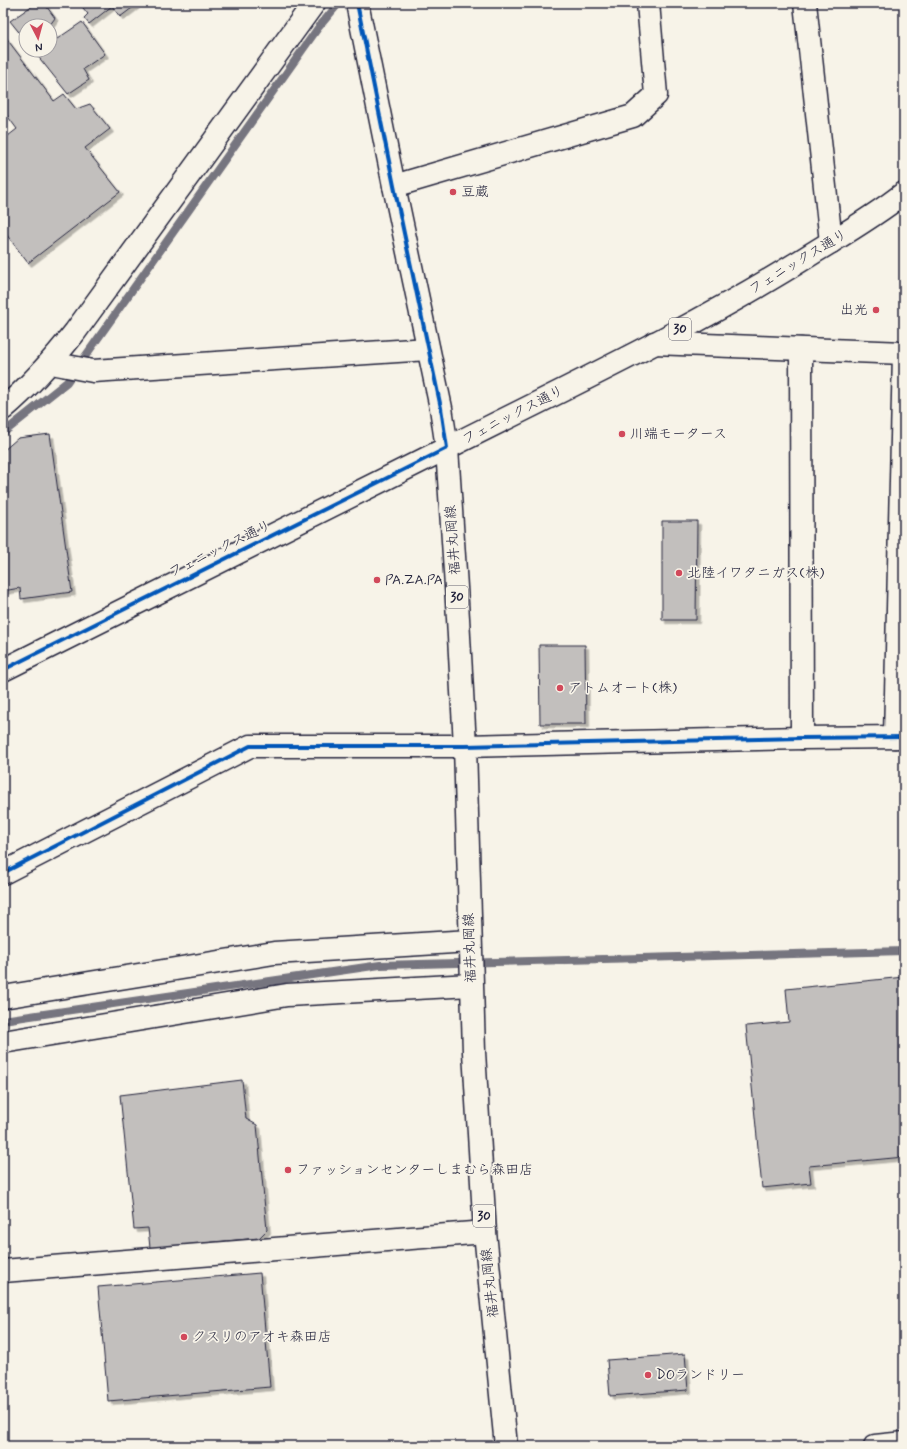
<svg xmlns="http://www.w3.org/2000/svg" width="907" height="1449" font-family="Mynerve,'Klee One',sans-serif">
  <defs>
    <filter id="shadow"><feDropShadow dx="3.5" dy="3.5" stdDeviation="0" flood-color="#0004"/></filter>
  </defs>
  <rect width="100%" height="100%" fill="#f7f3e8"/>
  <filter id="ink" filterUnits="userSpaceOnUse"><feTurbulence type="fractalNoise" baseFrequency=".025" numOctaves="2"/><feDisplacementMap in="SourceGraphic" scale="8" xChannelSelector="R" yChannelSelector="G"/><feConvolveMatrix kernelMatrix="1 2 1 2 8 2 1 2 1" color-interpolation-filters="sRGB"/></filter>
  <g filter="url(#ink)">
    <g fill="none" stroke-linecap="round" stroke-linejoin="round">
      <g stroke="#76747f" stroke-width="8">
        <polyline points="3,433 67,382 318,28 339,3"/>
        <polyline points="3,1020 380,965 904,951"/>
      </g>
    </g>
    <g fill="#c2bfbd" stroke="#22223b" filter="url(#shadow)">
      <polygon points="36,3 44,3 55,18 49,26 26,26 26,41 10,21"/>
      <polygon points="79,3 134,3 136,5 120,17 112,6 89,24 84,18 88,14"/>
      <polygon points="82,22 105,54 83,69 89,80 68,94 33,50 50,50 50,30 57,39"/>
      <polygon points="3,34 54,101 64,94 76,109 90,104 110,129 85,148 120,192 28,263 3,230 3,138 4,139 17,129 3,110"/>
      <polygon points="50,434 72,592 21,599 20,588 3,591 3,451 18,438"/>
      <polygon points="662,521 697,521 696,620 662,620"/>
      <polygon points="539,645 585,645 586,724 540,724"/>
      <polygon points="904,977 904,1157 809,1166 811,1183 762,1188 746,1026 789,1022 786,989"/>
      <polygon points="242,1080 246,1119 257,1125 267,1230 259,1238 150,1248 148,1228 134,1229 120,1095"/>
      <polygon points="260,1273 270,1387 108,1401 98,1287"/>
      <polygon points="685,1354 688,1390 610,1396 607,1360"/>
    </g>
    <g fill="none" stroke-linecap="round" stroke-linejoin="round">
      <g stroke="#22223b" stroke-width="25">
        <g id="minor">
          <polyline points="805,3 831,242"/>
          <polyline points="394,186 633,116 656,95 648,3"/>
          <polyline points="654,343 904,353"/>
          <polyline points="801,349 802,738"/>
          <polyline points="51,363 93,371 428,349"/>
          <path d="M3 409C30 386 53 360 75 332L314 3"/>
          <polyline points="3,670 447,448 441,408 394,186 357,3"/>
          <polyline points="895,737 904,353"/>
          <polyline points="3,873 250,746 465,746 802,738 904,737"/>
          <polyline points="3,997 274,953 470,941"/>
          <polyline points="3,1042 287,995 471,985"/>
          <polyline points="3,1271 485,1232"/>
          <polyline points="875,1446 904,1443"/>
        </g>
      </g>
      <g stroke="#22223b" stroke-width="25">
        <path id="major" d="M506 1446 485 1232 474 1052 465 746 458 618 447 448C570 386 696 327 813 253 844 234 875 216 904 193"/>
      </g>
      <use href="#minor" stroke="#f7f3e8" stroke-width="22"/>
      <use href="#major" stroke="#f7f3e8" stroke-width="22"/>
      <g stroke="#f7f3e8" stroke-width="6">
        <g id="cycleway">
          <polyline points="3,670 447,448 441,408 394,186 357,3"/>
          <polyline points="3,873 250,746 465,746 802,738 904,737"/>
        </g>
      </g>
      <use href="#cycleway" stroke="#0057b8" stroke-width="4"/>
    </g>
  </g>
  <g fill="#d1495b" stroke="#f7f3e8" stroke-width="1.5">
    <circle cx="453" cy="192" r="4"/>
    <circle cx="876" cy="310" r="4"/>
    <circle cx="622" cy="434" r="4"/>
    <circle cx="679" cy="573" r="4"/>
    <circle cx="377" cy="580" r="4"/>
    <circle cx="560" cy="688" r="4"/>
    <circle cx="288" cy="1170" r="4"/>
    <circle cx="184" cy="1337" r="4"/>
    <circle cx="648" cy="1375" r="4"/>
  </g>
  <g text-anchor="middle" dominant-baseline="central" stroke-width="3.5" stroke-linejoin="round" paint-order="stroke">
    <g fill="#f7f3e8" stroke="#62616f" stroke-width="1">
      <rect x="669" y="318" width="22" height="22" rx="3"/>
      <rect x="446" y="586" width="22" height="22" rx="3"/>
      <rect x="473" y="1205" width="22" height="22" rx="3"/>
    </g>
    <g font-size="13" font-weight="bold" fill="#22223b">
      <text x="680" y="329">30</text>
      <text x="457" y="597">30</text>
      <text x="484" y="1216">30</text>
    </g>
    <g font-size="14" fill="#22223b" stroke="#f7f3e8" text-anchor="start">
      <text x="461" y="192">豆蔵</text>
      <text x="868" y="310" text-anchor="end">出光</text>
      <text x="630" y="434">川端モータース</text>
      <text x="687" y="573">北陸イワタニガス(株)</text>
      <text x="385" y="580">PA.ZA.PA</text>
      <text x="568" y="688">アトムオート(株)</text>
      <text x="296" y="1170">ファッションセンターしまむら森田店</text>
      <text x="192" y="1337">クスリのアオキ森田店</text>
      <text x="656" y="1375">DOランドリー</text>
    </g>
    <g font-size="14" fill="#22223b" stroke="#f7f3e8">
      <text transform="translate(798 262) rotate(-31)">フェニックス通り</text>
      <text transform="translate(513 415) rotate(-27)">フェニックス通り</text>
      <text transform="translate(453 540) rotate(-94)">福井丸岡線</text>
      <text transform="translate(220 549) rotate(-26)">フェニックス通り</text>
      <text transform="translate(470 948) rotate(-92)">福井丸岡線</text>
      <text transform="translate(490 1283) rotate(-96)">福井丸岡線</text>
    </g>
  </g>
  <rect width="907" height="1449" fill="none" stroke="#f7f3e8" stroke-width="16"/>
  <rect x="8" y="8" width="891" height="1433" fill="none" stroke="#22223b" stroke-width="1.5" filter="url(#ink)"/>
  <g transform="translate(38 38) rotate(174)"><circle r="19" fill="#f7f3e8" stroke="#a29fa3"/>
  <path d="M0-3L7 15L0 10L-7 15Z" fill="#d1495b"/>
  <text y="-6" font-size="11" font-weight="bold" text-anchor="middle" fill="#22223b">N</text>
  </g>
</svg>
